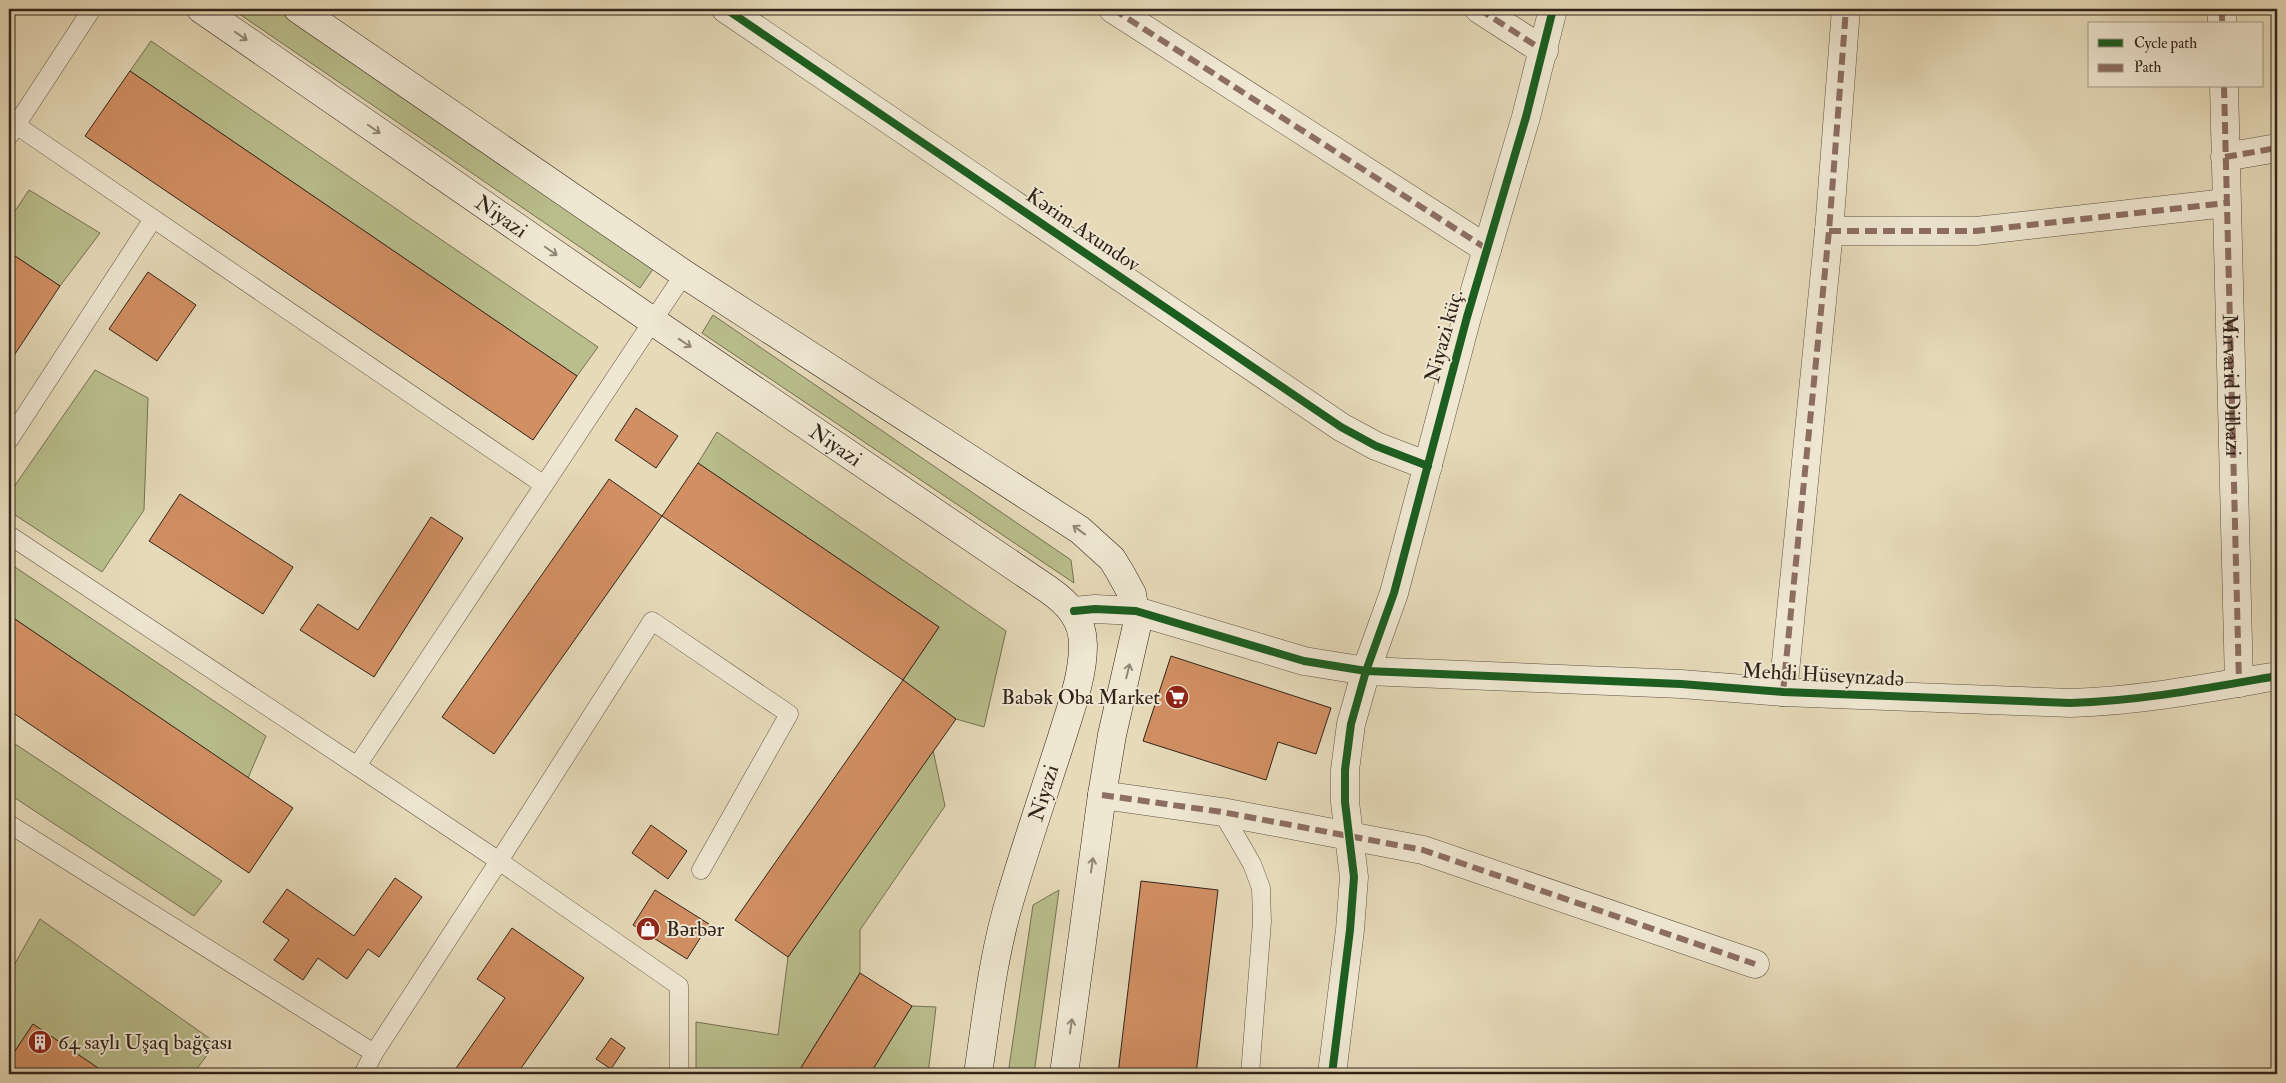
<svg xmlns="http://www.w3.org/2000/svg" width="2286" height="1083" font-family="'IM FELL Double Pica',serif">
  <rect width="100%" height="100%" fill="#e6dab9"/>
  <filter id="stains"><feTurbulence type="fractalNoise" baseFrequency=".004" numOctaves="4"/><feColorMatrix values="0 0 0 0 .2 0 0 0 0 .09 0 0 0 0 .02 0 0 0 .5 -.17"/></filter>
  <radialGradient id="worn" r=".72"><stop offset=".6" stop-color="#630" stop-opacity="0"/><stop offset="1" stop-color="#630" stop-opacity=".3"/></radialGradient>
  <g fill="#b9be8c" stroke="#767154">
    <polygon points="232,9 277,9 653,269 640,288"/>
    <polygon points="151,41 598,347 577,376 130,71"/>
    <polygon points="29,190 100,233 60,286 9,252 9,220"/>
    <polygon points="713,315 1071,560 1074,583 702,333"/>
    <polygon points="95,370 148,398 144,510 102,572 9,511 9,494"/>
    <polygon points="717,432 1006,631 984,727 956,719 903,680 939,627 698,463"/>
    <polygon points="9,563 266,736 248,778 9,615"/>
    <polygon points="9,740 222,881 194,916 9,794"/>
    <polygon points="933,750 945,806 860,930 860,973 797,1074 696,1074 696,1022 778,1035 788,957"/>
    <polygon points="1059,890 1034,1074 1008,1074 1033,905"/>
    <polygon points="40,919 216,1043 193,1074 107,1074 33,1024 9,1060 9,974"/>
    <polygon points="912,1006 936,1007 928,1074 870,1074"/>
  </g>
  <g fill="#d18f63" stroke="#32241b">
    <polygon points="130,71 577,376 533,440 85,136"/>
    <polygon points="9,252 60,286 9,363"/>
    <polygon points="148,272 196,305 157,361 109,329"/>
    <polygon points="636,408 678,436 656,468 615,440"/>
    <polygon points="698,463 939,627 903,680 662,516"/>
    <polygon points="609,479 662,516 494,754 442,717"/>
    <polygon points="180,494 293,567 263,614 149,541"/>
    <polygon points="431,517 463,538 374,677 300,630 318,604 358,630"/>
    <polygon points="9,615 293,808 249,873 9,710"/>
    <polygon points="1171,656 1331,708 1316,754 1278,742 1266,780 1143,741"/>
    <polygon points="903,680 956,719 788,957 735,920"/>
    <polygon points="651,825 687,851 668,879 632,853"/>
    <polygon points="395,878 422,897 379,957 368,949 347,979 318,958 303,980 274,960 289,940 263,922 287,889 354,936"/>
    <polygon points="1141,881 1218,890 1196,1074 1118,1074"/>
    <polygon points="655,890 709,924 687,959 633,925"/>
    <polygon points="512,928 584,978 517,1074 452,1074 505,998 477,979"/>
    <polygon points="860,973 912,1006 870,1074 797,1074"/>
    <polygon points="33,1024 107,1074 9,1074 9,1060"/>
    <polygon points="611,1038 625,1048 611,1069 596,1059"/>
  </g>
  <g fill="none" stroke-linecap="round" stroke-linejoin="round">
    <g stroke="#5f5242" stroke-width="19">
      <g id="lane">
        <polyline points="16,125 544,485 684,274"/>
        <polyline points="9,136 92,9"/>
        <polyline points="9,440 153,219"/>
        <polyline points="9,535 357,766 544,485"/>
        <polyline points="357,766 499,861 374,1053"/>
        <polyline points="1222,812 1252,864 1261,888 1262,922 1250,1074"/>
        <polyline points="9,824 374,1053 363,1074"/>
        <polyline points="679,1074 679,986 499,861 652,621 789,714 701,870"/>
      </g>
    </g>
    <g stroke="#5f5242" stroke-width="29">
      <g id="street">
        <polyline points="726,9 1341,427 1376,446 1428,466"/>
        <polyline points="1113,9 1487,249"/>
        <polyline points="1479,9 1544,51"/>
        <polyline points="2222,9 2222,24"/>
        <polyline points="2224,86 2239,683"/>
        <polyline points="2225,157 2277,148"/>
        <polyline points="1829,231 1976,231 2226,203"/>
        <path d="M1074 611 1095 609 1136 611 1304 661 1366 671 1681 684 1783 692 2070 703C2140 701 2208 688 2277 676"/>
        <polyline points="1783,692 1829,231 1846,9"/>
        <polyline points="1102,795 1222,812 1423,850 1755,964"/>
        <polyline points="1332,1074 1350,930 1354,877 1345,802 1345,770 1351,724 1366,671 1394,593 1467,317 1526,117 1553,9"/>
      </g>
    </g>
    <g stroke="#32241b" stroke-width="29">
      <g id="secondary">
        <path id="s1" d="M201 9 654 322 1049 590C1069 604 1083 620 1083 645 1083 677 1071 707 1062 737 1045 790 1027 842 1011 896 993 954 987 1014 978 1074"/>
        <polyline points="298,9 684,274 1080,530 1112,559 1120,572 1132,594 1137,625 1112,735 1102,795 1064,1074"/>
      </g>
    </g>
    <use href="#lane" stroke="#efe7d2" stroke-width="18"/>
    <use href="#street" stroke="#efe7d2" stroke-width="28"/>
    <use href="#secondary" stroke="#efe7d2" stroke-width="28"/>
    <g stroke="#8d6e63" stroke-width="6" stroke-dasharray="12 6" stroke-linecap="butt">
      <polyline points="1113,9 1487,249"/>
      <polyline points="1479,9 1544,51"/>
      <polyline points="2222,9 2222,24"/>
      <path id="s2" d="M2224 86 2239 683"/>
      <polyline points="2225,157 2277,148"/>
      <polyline points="1829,231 1976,231 2226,203"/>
      <polyline points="1783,692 1829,231 1846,9"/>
      <polyline points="1102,795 1222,812 1423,850 1755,964"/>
    </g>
    <g stroke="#efe7d2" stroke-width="11">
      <g id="cycleway">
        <polyline points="726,9 1341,427 1376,446 1428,466"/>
        <path d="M1074 611 1095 609 1136 611 1304 661 1366 671 1681 684 1783 692 2070 703C2140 701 2208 688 2277 676"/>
        <polyline points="1332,1074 1350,930 1354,877 1345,802 1345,770 1351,724 1366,671 1394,593 1467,317 1526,117 1553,9"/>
      </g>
    </g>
    <use href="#cycleway" stroke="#1b5e20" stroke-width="8"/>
  </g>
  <defs><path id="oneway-shaft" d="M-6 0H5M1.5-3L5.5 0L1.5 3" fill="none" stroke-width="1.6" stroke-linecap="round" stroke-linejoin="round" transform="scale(1.25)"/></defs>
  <g stroke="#908676">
    <use href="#oneway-shaft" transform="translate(241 36) rotate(35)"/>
    <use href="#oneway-shaft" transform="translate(374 129) rotate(35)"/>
    <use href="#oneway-shaft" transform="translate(551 251) rotate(35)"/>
    <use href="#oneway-shaft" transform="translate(685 343) rotate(34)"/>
    <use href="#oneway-shaft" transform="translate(1079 530) rotate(-144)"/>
    <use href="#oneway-shaft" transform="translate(1128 671) rotate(-76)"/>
    <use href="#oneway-shaft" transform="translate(1092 865) rotate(-82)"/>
    <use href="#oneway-shaft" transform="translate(1071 1026) rotate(-82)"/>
  </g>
  <defs>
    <g id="supermarket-disc" transform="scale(1.25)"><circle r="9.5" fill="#8f2418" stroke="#efe7d2"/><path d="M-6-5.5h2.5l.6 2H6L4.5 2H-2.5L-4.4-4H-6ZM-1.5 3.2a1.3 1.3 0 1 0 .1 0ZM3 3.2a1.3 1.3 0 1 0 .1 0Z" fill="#fff"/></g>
    <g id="shop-disc" transform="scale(1.25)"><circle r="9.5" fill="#8f2418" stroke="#efe7d2"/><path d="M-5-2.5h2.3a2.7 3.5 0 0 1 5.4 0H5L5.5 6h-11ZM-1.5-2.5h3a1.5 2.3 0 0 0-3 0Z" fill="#fff"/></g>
    <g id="building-disc" transform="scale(1.25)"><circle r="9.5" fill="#8f2418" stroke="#efe7d2"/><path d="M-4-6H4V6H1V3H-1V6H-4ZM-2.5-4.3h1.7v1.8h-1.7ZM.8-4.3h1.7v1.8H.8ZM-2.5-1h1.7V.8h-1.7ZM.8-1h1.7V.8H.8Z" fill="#fff"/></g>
  </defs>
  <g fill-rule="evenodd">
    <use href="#supermarket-disc" x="1177" y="697"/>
    <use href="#shop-disc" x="648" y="929"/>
    <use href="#building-disc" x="40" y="1042"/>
  </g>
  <g text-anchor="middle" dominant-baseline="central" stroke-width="4" stroke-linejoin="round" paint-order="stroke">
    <g font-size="21" fill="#32241b" stroke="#efe7d2">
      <text stroke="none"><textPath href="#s1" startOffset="365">Niyazi</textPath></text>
      <text transform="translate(1083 230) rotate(34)">Kərim Axundov</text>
      <text transform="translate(1444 336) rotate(-75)">Niyazi küç.</text>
      <text stroke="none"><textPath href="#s2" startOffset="299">Mirvarid Dilbazi</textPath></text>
      <text stroke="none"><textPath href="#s1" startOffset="770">Niyazi</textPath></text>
      <text transform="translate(1823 675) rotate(3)">Mehdi Hüseynzadə</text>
      <text transform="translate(1044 793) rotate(-73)">Niyazi</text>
    </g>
    <g font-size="21" fill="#32241b" stroke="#efe7d2" text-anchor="start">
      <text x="1160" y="697" text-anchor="end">Babək Oba Market</text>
      <text x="666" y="929">Bərbər</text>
      <text x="58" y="1042">64 saylı Uşaq bağçası</text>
    </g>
  </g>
  <rect width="2286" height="1083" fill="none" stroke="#e6dab9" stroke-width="30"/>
  <rect x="10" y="10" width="2266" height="1063" fill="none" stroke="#32241b" stroke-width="2.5"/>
  <rect x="15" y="15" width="2256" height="1053" fill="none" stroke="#32241b"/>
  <rect x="2088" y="22" width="175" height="65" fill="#efe7d2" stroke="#a39989"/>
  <rect x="2098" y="39" width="25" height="8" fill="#1b5e20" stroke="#a39989"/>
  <text x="2134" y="48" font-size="15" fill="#32241b">Cycle path</text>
  <rect x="2098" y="64" width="25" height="8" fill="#8d6e63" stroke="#a39989"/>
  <text x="2134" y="72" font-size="15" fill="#32241b">Path</text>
  <rect width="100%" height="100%" filter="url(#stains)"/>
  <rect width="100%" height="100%" fill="url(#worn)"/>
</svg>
